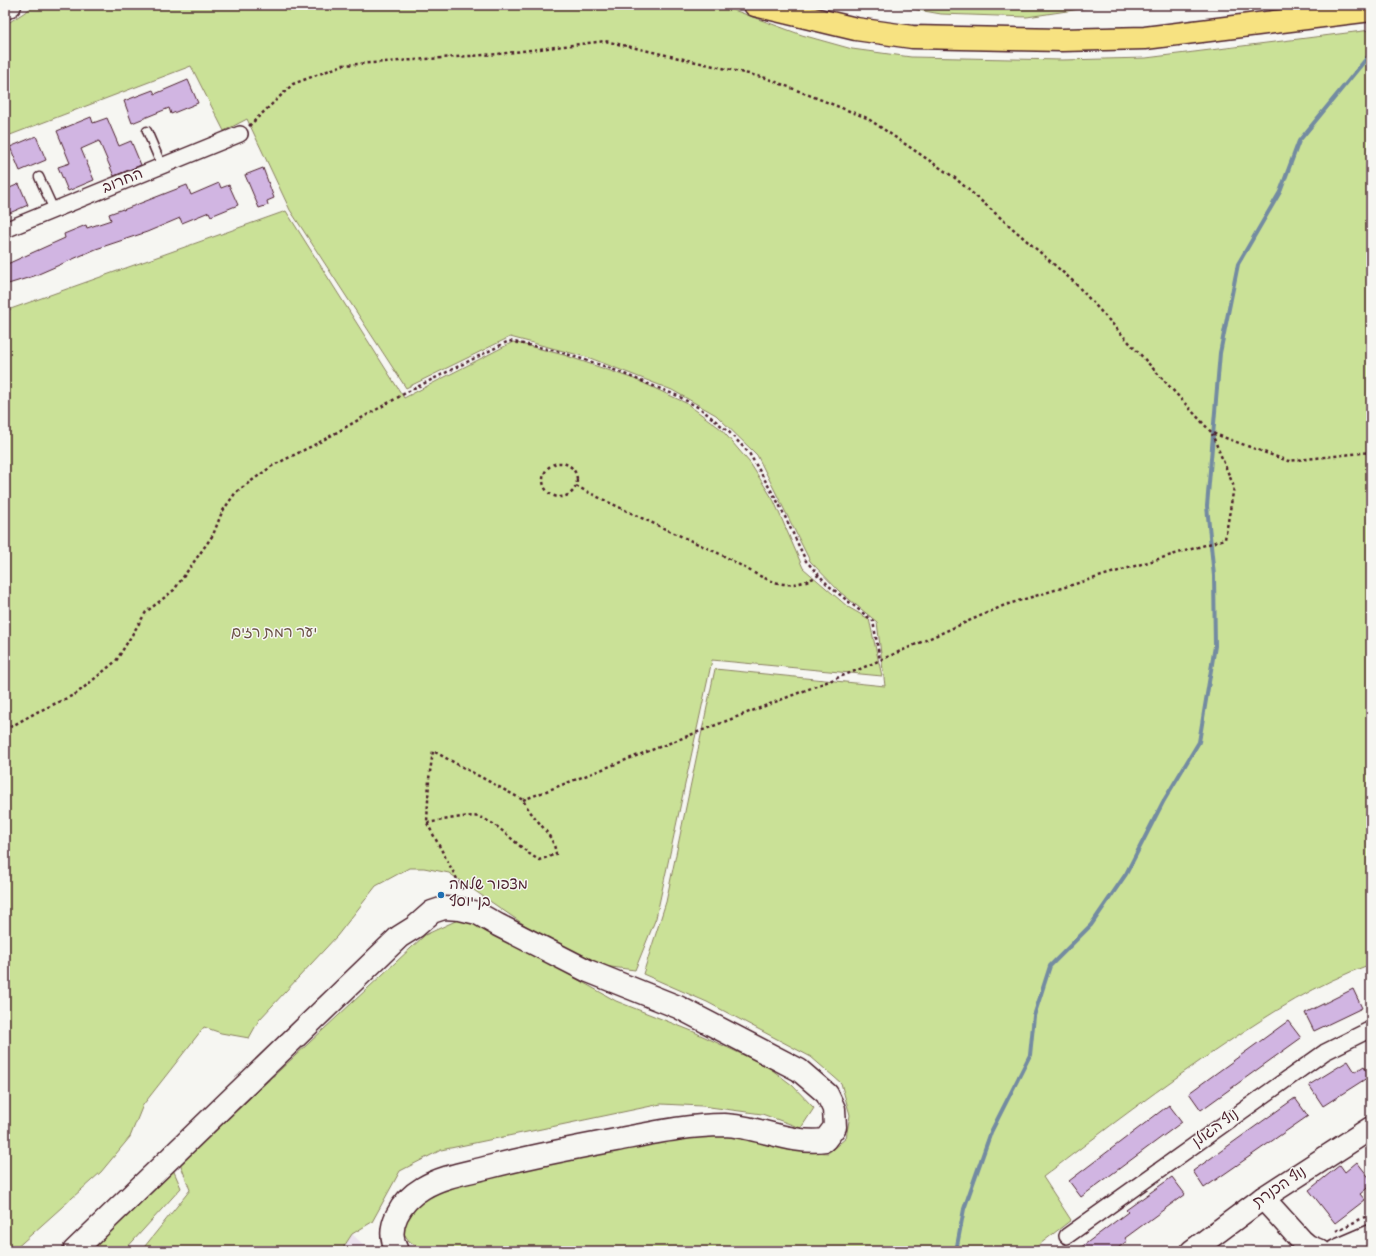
<svg xmlns="http://www.w3.org/2000/svg" width="1376" height="1256" font-family="Dekko,'Playpen Sans Hebrew',sans-serif">
  <rect width="100%" height="100%" fill="#f6f6f2"/>
  <filter id="ink" filterUnits="userSpaceOnUse"><feTurbulence type="fractalNoise" baseFrequency=".025" numOctaves="2"/><feDisplacementMap in="SourceGraphic" scale="8" xChannelSelector="R" yChannelSelector="G"/><feConvolveMatrix kernelMatrix="1 2 1 2 8 2 1 2 1" color-interpolation-filters="sRGB"/></filter>
  <g filter="url(#ink)">
    <polygon fill="#ebe2ed" points="352,1234 370,1251 341,1251"/>
    <g fill="#cae197" stroke="#8a8061">
      <path d="M36 5H720L802 35 852 49 911 57 1062 60 1146 58 1371 30V964C1316 984 1273 1012 1225 1044 1162 1086 1103 1131 1043 1177L1071 1220 1031 1251H424L409 1241 402 1231 406 1212 448 1184 683 1133H723L769 1140 803 1151 828 1153 846 1138 850 1115 841 1083 811 1057 707 1002 643 974 666 902 715 669 885 686 877 622 840 592 810 561 757 455 716 415 672 390 590 358 510 337 406 388 290 210 247 119 224 131 191 66 5 137V25Z"/>
      <polygon points="890,5 1107,5 1027,17 941,14"/>
      <polygon points="286,211 404,398 513,342 564,355 637,380 686,403 721,429 750,463 774,501 803,568 848,607 869,619 882,676 712,660 656,918 635,970 587,964 561,950 449,873 424,868 409,868 376,886 337,936 259,1020 249,1038 221,1033 204,1027 143,1105 130,1137 101,1172 13,1251 5,1251 5,311"/>
      <polygon points="462,918 543,960 616,1001 692,1031 767,1066 792,1085 814,1108 801,1128 762,1114 702,1106 661,1104 441,1150 400,1171 372,1222 352,1234 341,1251 141,1251 190,1190 180,1163 425,935"/>
      <polygon points="172,1167 181,1188 124,1251 78,1251"/>
    </g>
    <g fill="none" stroke-linecap="round" stroke-linejoin="round">
      <polyline stroke="#738ba1" stroke-width="4" points="956,1251 964,1209 991,1132 1030,1055 1034,1016 1050,966 1091,925 1126,874 1163,802 1199,742 1215,646 1214,576 1207,506 1220,353 1238,264 1280,192 1299,141 1371,53"/>
    </g>
    <g fill="#d1b5e2" stroke="#4a1f2b">
      <polygon points="188,80 198,103 171,114 169,108 132,123 124,101 153,90 155,94"/>
      <polygon points="91,117 93,123 107,118 119,146 131,141 141,165 114,176 99,141 81,149 94,180 68,191 58,167 70,163 57,131"/>
      <polygon points="36,136 46,160 20,171 10,147"/>
      <polygon points="263,168 274,198 267,201 268,205 259,208 245,175"/>
      <polygon points="219,183 221,188 229,185 238,205 211,216 209,212 182,223 180,218 147,232 96,249 34,276 5,285 5,265 65,238 64,234 86,225 87,228 111,220 109,214 123,209 123,210 187,185 191,195"/>
      <polygon points="19,184 28,205 5,215 5,190"/>
      <polygon points="1353,989 1362,1008 1314,1031 1305,1013"/>
      <polygon points="1288,1021 1301,1038 1201,1110 1189,1093"/>
      <polygon points="1348,1061 1355,1072 1364,1066 1370,1076 1323,1106 1309,1085"/>
      <polygon points="1295,1098 1308,1116 1204,1188 1193,1171"/>
      <polygon points="1169,1105 1182,1122 1081,1197 1069,1181"/>
      <polygon points="1357,1162 1371,1180 1371,1185 1360,1194 1365,1200 1335,1223 1309,1190 1340,1165 1345,1172"/>
      <polygon points="1172,1177 1185,1194 1125,1238 1127,1241 1114,1251 1076,1251 1128,1212 1126,1210"/>
    </g>
    <g fill="none" stroke-linecap="round" stroke-linejoin="round">
      <g stroke="#4a1f2b" stroke-width="11">
        <g id="lane">
          <polyline points="147,131 162,166"/>
          <polyline points="39,177 54,210"/>
        </g>
      </g>
      <g stroke="#4a1f2b" stroke-width="18">
        <g id="street">
          <polyline points="5,230 240,134"/>
          <polyline points="1067,1236 1325,1052 1371,1029"/>
        </g>
      </g>
      <g stroke="#4a1f2b" stroke-width="25">
        <g id="secondary">
          <polyline points="5,8 10,5"/>
          <polyline points="1263,1198 1301,1240 1308,1246 1320,1251"/>
          <path d="M74 1251 399 937 415 927 432 912 444 908 460 909 477 913 498 925 588 971 678 1007 799 1070 827 1094 834 1109 835 1127 825 1140C791 1145 758 1126 724 1125 687 1125 652 1133 616 1140 573 1148 531 1156 489 1167 466 1173 443 1176 423 1188 401 1201 384 1227 397 1251"/>
          <polyline points="1192,1251 1263,1198 1371,1128"/>
          <polyline points="1336,1251 1371,1236"/>
        </g>
      </g>
      <g stroke="#4a1f2b" stroke-width="25">
        <polyline id="highway" points="755,5 856,29 912,37 1062,40 1145,38 1371,10"/>
      </g>
      <g stroke="#4a1f2b" stroke-width="2.5" stroke-dasharray="3 3" stroke-linecap="butt">
        <polyline points="249,126 293,84 343,65 498,54 605,41 766,78 867,118 955,178 1074,282 1212,433 1288,461 1371,452"/>
        <circle cx="560" cy="480" r="17"/>
        <path d="M576 486C623 510 670 531 718 553 735 561 757 577 775 582 790 587 806 583 819 575"/>
        <polyline points="5,730 37,712 76,694 116,661 146,612 174,590 213,535 222,512 236,492 272,466 318,443 409,391 509,341 557,351 607,367 678,396 701,409 729,432 749,453 779,504 806,561 829,586 873,621 880,660"/>
        <polyline points="523,800 860,669 1005,605 1225,539 1234,487 1212,434"/>
        <path d="M427 823C439 821 469 814 479 817 502 825 518 848 539 860L556 854C554 833 532 819 523 800L433 751 429 779 427 823 464 892"/>
        <polyline points="1336,1231 1371,1214"/>
      </g>
      <use href="#lane" stroke="#f6f6f2" stroke-width="8"/>
      <use href="#street" stroke="#f6f6f2" stroke-width="15"/>
      <use href="#secondary" stroke="#f6f6f2" stroke-width="22"/>
      <use href="#highway" stroke="#f7e281" stroke-width="22"/>
    </g>
  </g>
  <circle fill="#1f6fb2" stroke="#f6f6f2" stroke-width="1.5" cx="441" cy="895" r="4"/>
  <g text-anchor="middle" dominant-baseline="central" stroke-width="3" stroke-linejoin="round" paint-order="stroke">
    <g font-size="15" fill="#4a1f2b" stroke="#f6f6f2">
      <text transform="translate(123 182) rotate(-22)">החרוב</text>
      <text transform="translate(1216 1129) rotate(-36)">נוף הגולן</text>
      <text transform="translate(1280 1188) rotate(-34)">נוף הכנרת</text>
    </g>
    <g font-size="15" fill="#6a5046" stroke="#f6f6f2">
      <text x="274" y="634">יער רמת רזים</text>
    </g>
    <g font-size="15" fill="#4a1f2b" stroke="#f6f6f2" text-anchor="start">
      <text x="449" y="886">מצפור שלמה<tspan x="449" dy="17">בן יוסף</tspan></text>
    </g>
  </g>
  <rect width="1376" height="1256" fill="none" stroke="#f6f6f2" stroke-width="20"/>
  <rect x="10" y="10" width="1356" height="1236" fill="none" stroke="#4a1f2b" stroke-width="1.5" filter="url(#ink)"/>
</svg>
